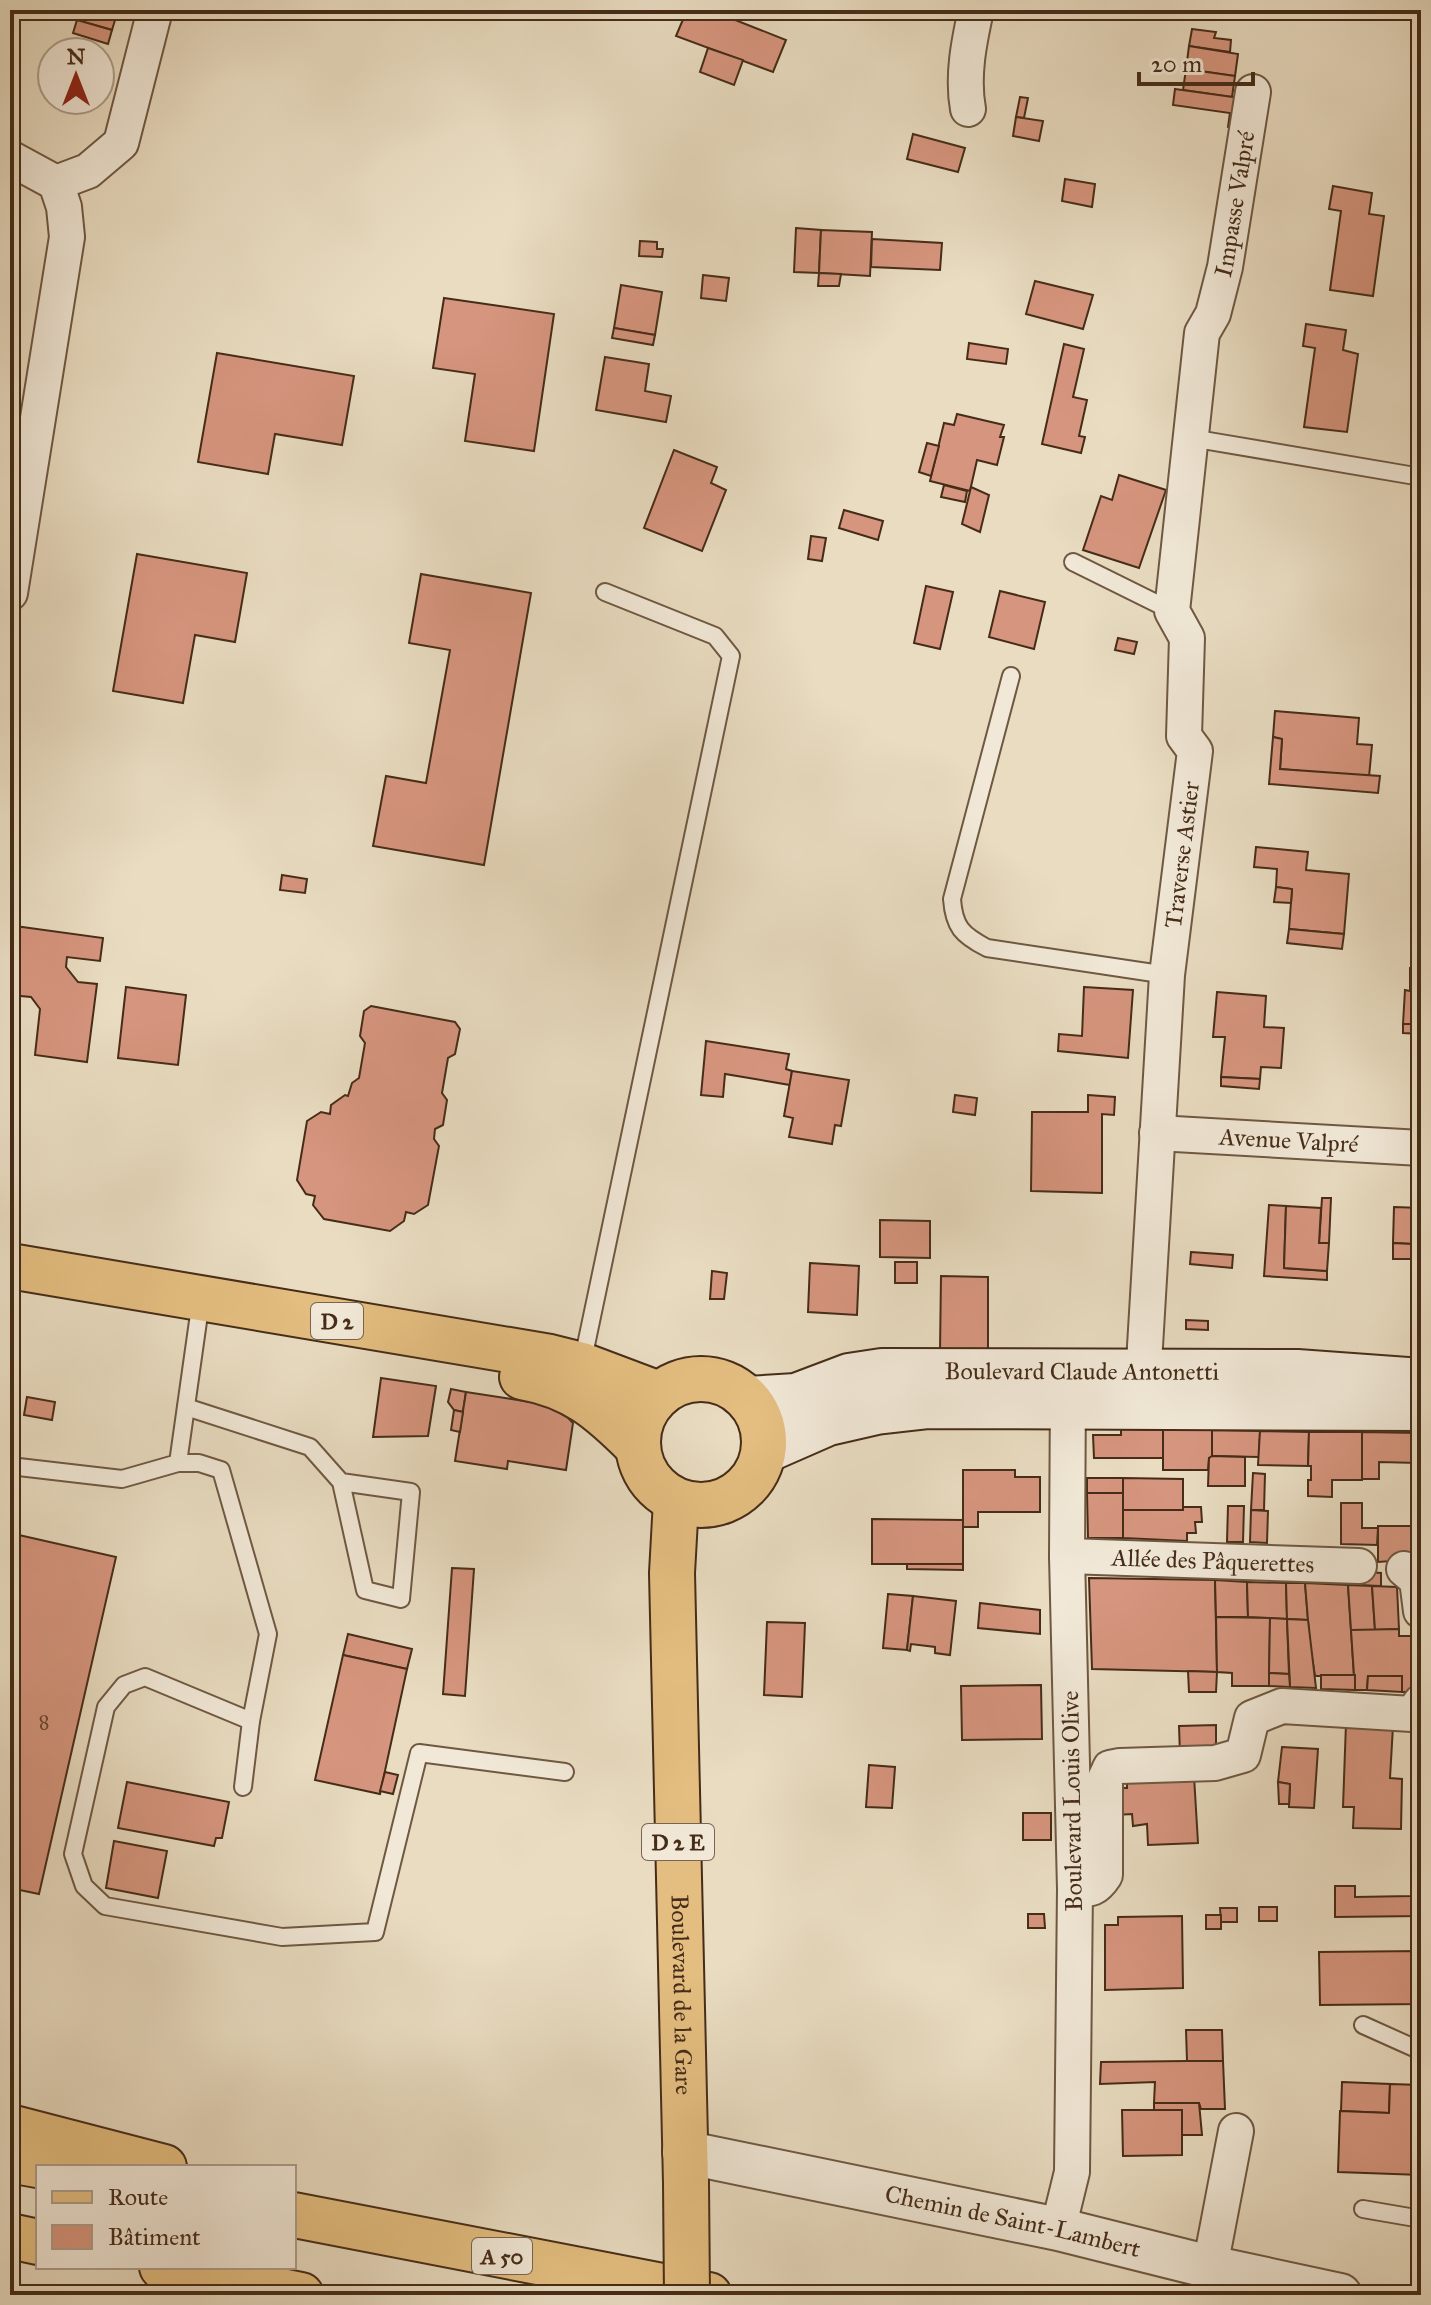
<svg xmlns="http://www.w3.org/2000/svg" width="1431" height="2305" font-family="'IM FELL Great Primer',serif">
  <rect width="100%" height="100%" fill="#e9dcc1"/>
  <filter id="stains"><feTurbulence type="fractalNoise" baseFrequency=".0025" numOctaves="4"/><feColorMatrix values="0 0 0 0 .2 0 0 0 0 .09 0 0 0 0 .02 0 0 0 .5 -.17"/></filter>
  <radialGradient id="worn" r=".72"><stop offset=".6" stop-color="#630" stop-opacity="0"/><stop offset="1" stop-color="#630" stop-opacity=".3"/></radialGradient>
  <g fill="#d6957e" stroke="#462c18" stroke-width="2">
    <polygon points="80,10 118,10 112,30 77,20"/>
    <polygon points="687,10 710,10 786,40 773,72 676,36"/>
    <polygon points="77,20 112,30 108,44 73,33"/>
    <polygon points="1192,29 1216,32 1214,38 1231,40 1230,52 1189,46"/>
    <polygon points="1189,46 1238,54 1235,76 1186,69"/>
    <polygon points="708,48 743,60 734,85 700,72"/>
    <polygon points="1186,69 1235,76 1232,97 1183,90"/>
    <polygon points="1175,89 1240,98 1236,128 1228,127 1230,113 1173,105"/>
    <polygon points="1020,97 1028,98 1024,118 1016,117"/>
    <polygon points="1016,117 1043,121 1039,141 1013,136"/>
    <polygon points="913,134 965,148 958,172 907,159"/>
    <polygon points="1065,179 1095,184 1092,207 1062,201"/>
    <polygon points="1333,186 1372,193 1369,214 1384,216 1373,296 1330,290 1341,211 1329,209"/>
    <polygon points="796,228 821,230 819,273 794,272"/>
    <polygon points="821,230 872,232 870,276 819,273"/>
    <polygon points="872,239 942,243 940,270 871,267"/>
    <polygon points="640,241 657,242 657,249 663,249 662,257 639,256"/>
    <polygon points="819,273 841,274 839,286 818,286"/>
    <polygon points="703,275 729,278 726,301 701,298"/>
    <polygon points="1035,281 1093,295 1083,329 1026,314"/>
    <polygon points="621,285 662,292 655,335 614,328"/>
    <polygon points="444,298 554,314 534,451 465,441 475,374 433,368"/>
    <polygon points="1306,324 1346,330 1343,350 1358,354 1347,432 1304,427 1315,348 1303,346"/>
    <polygon points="614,328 655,335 653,345 612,338"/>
    <polygon points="969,343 1008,349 1006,364 967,359"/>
    <polygon points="1064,344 1084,349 1073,397 1087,400 1079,436 1085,437 1081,453 1042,444"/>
    <polygon points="217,353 354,376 342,445 275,434 268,474 198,462"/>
    <polygon points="605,357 649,364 645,391 671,396 666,422 596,410"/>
    <polygon points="957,414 1004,425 1000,437 1004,437 997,465 977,460 970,491 930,481 944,423 954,425"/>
    <polygon points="927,443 939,446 931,476 919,472"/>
    <polygon points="674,450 717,467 711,483 726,490 702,551 644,528"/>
    <polygon points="1119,475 1166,490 1139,568 1083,550 1101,496 1112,500"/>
    <polygon points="944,485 967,491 965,502 941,497"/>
    <polygon points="971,487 989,495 980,532 962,524"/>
    <polygon points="844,510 883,521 878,540 839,528"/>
    <polygon points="811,536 826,538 822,561 808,559"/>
    <polygon points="137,554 247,573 235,642 195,635 183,703 113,691"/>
    <polygon points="421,574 531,593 484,865 373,846 386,776 426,783 450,650 409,643"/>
    <polygon points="926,586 953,592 940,649 914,643"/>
    <polygon points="1000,591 1045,602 1034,649 989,637"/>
    <polygon points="1118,638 1137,642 1134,654 1115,650"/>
    <polygon points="1275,711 1359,718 1357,744 1372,745 1369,777 1280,769 1282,739 1273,737"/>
    <polygon points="1273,737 1282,739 1280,769 1380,776 1378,793 1269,784"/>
    <polygon points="1256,847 1308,852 1306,870 1349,874 1344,934 1289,929 1292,889 1276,887 1277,869 1254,867"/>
    <polygon points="282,875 307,879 305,893 280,890"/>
    <polygon points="1276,887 1292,889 1291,903 1274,902"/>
    <polygon points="15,926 103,938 100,961 67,957 66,967 78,982 97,984 87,1062 35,1055 40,1009 31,997 10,995 10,969"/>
    <polygon points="1289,929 1344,934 1342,949 1287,943"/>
    <polygon points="1410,968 1421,968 1421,1024 1403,1024 1405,990 1410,991"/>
    <polygon points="126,987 186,995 178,1065 118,1058"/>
    <polygon points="1084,987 1133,990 1128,1058 1058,1051 1059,1034 1082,1036"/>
    <polygon points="1217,992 1266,996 1264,1027 1284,1028 1281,1068 1261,1067 1260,1079 1221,1077 1225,1037 1213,1037"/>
    <polygon points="371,1006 455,1022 460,1029 455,1054 448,1058 442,1093 447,1100 443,1125 435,1129 434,1139 439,1146 428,1205 414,1214 406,1212 404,1221 390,1231 324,1219 313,1205 315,1196 306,1194 297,1180 307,1121 321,1112 330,1114 331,1105 345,1095 348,1096 352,1083 359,1078 365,1043 360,1036 364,1011"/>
    <polygon points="1403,1024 1421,1024 1421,1034 1403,1033"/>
    <polygon points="706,1041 789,1054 786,1069 792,1071 790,1085 725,1074 723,1097 701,1095"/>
    <polygon points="792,1071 849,1080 841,1126 835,1125 832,1144 789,1137 793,1118 784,1116"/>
    <polygon points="1221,1077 1260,1079 1259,1089 1221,1086"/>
    <polygon points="955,1095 977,1098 975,1115 953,1112"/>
    <polygon points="1088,1095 1115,1097 1114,1115 1102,1114 1102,1193 1031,1191 1032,1112 1088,1112"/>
    <polygon points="1322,1198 1331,1198 1329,1243 1319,1243"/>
    <polygon points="1269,1205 1286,1206 1284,1268 1327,1271 1327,1280 1264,1276"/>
    <polygon points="1286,1206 1321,1208 1319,1243 1329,1243 1327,1271 1284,1268"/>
    <polygon points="1394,1207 1421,1208 1421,1268 1411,1268 1412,1244 1393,1243"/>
    <polygon points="880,1220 930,1221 930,1258 880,1257"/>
    <polygon points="1393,1243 1412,1244 1411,1259 1393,1259"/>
    <polygon points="1191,1252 1233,1255 1232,1268 1190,1264"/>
    <rect x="895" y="1262" width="22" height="21"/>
    <polygon points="810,1263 859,1266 857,1315 808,1312"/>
    <polygon points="712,1271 727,1273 724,1299 710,1299"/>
    <polygon points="941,1276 988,1277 988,1352 940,1351"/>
    <polygon points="1186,1320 1208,1321 1208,1330 1186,1329"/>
    <polygon points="381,1378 436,1386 428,1436 373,1437"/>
    <polygon points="451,1389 466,1392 463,1412 454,1410 448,1402"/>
    <polygon points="466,1392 557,1406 573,1423 566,1470 508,1461 507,1469 455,1461"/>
    <polygon points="27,1397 55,1402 52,1420 24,1415"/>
    <polygon points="454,1410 463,1412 460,1432 451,1430"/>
    <polygon points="1121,1429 1163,1430 1163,1458 1094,1458 1093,1435 1121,1435"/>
    <polygon points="1163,1430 1212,1430 1212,1458 1209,1458 1208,1470 1163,1470"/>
    <polygon points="1212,1430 1260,1431 1259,1457 1212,1456"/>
    <polygon points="1260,1431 1309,1432 1308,1466 1258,1465"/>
    <polygon points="1309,1432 1362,1432 1362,1480 1332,1480 1332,1497 1308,1496 1308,1480 1311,1480 1311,1466 1308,1466"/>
    <polygon points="1362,1432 1418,1433 1418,1463 1379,1462 1379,1479 1362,1479"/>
    <polygon points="1212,1456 1245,1457 1245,1486 1208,1486 1209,1458"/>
    <polygon points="963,1470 1015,1470 1015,1477 1040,1477 1040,1512 978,1512 978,1527 963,1527"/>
    <polygon points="1253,1473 1265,1474 1264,1510 1251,1510"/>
    <rect x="1087" y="1478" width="36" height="15"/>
    <polygon points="1123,1478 1183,1479 1183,1510 1123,1510"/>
    <polygon points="1087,1493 1123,1493 1123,1538 1088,1538"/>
    <polygon points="1341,1503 1362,1503 1362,1528 1378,1528 1377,1545 1341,1544"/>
    <polygon points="1228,1506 1244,1506 1243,1542 1227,1542"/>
    <polygon points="1183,1507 1201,1507 1202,1522 1195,1522 1196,1533 1187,1533 1187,1541 1123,1538 1123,1510 1183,1510"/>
    <polygon points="1251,1510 1268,1511 1267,1543 1250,1542"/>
    <polygon points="872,1519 963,1520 963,1564 872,1564"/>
    <polygon points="1378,1526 1419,1526 1420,1559 1378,1562"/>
    <polygon points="10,1533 116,1557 39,1894 10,1888"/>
    <polygon points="907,1564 963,1564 963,1570 907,1569"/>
    <polygon points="452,1568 474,1569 465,1696 443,1694"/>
    <polygon points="1354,1571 1381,1573 1381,1586 1354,1585"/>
    <polygon points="1089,1578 1215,1580 1217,1672 1092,1669"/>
    <polygon points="1215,1580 1247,1582 1248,1617 1216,1617"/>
    <polygon points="1247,1582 1286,1583 1287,1619 1248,1617"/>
    <polygon points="1286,1583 1305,1583 1308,1620 1287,1619"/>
    <polygon points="1305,1583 1348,1585 1354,1676 1315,1676 1310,1645"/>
    <polygon points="1348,1585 1372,1586 1375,1630 1351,1630"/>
    <polygon points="1372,1586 1397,1587 1399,1629 1375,1630"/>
    <polygon points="888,1594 913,1596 907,1650 883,1648"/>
    <polygon points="913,1596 956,1601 950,1655 935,1653 935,1647 911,1644 910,1651 907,1650"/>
    <polygon points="980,1603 1040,1610 1040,1634 978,1628"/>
    <polygon points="1216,1617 1270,1618 1269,1686 1232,1686 1232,1673 1217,1672"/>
    <polygon points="1270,1618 1287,1619 1289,1674 1269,1673"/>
    <polygon points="1287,1619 1308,1620 1316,1688 1290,1687"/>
    <polygon points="767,1622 805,1623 802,1697 764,1695"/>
    <polygon points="1399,1629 1399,1636 1416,1636 1416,1692 1402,1692 1402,1676 1368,1676 1367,1690 1355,1690 1351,1630"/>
    <polygon points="348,1634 412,1649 407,1669 343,1655"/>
    <polygon points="343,1655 407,1669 380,1794 315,1780"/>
    <polygon points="1188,1671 1217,1672 1216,1692 1189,1692"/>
    <polygon points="1269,1673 1289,1674 1290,1687 1269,1686"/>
    <polygon points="1321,1675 1355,1675 1355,1690 1321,1689"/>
    <polygon points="1368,1676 1402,1676 1402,1692 1367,1690"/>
    <polygon points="1041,1685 1042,1739 962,1740 961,1686"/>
    <polygon points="1346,1723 1393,1726 1390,1778 1402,1779 1401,1829 1353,1828 1354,1807 1343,1807"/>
    <polygon points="1216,1725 1216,1746 1180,1754 1179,1726"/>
    <polygon points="1282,1747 1318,1749 1314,1808 1289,1807 1290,1784 1278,1782"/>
    <polygon points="869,1765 895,1767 892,1808 866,1807"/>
    <polygon points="385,1772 398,1775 393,1794 380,1791"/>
    <polygon points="1194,1776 1198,1843 1148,1845 1147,1824 1133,1826 1132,1814 1116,1815 1115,1788 1127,1788 1127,1782"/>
    <polygon points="127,1782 229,1802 222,1838 216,1838 214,1846 118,1828"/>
    <polygon points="1278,1782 1290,1784 1289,1804 1279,1804"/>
    <rect x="1023" y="1813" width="28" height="27"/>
    <polygon points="114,1841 167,1851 158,1898 106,1888"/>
    <polygon points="1412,1885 1421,1885 1421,1916 1335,1917 1335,1886 1355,1886 1355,1897 1412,1896"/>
    <rect x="1259" y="1907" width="18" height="14"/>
    <polygon points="1220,1908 1237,1908 1237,1922 1221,1922"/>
    <polygon points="1028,1914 1044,1914 1045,1928 1028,1928"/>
    <rect x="1206" y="1915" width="15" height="14"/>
    <polygon points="1182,1916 1183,1988 1105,1990 1105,1925 1118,1925 1118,1917"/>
    <polygon points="1421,1951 1421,2004 1320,2005 1319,1952"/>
    <polygon points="1186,2030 1222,2030 1223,2061 1187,2061"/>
    <polygon points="1187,2061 1223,2061 1225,2109 1201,2109 1199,2103 1154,2103 1155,2082 1100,2084 1101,2062"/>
    <polygon points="1342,2082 1390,2084 1389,2113 1341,2111"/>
    <polygon points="1390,2084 1421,2085 1421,2175 1338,2172 1340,2111 1389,2113"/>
    <polygon points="1154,2103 1199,2103 1202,2135 1182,2135 1182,2110 1154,2110"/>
    <polygon points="1122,2110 1182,2110 1182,2155 1123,2156"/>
  </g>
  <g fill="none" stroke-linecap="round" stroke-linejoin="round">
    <g stroke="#6f5842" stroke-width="20">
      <g id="service">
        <polyline points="1191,438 1421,477"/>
        <polyline points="1073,562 1172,611"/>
        <path d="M1011 676 952 899C954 927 962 935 987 948L1167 975"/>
        <polyline points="582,1364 731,656 715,636 605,592"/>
        <polyline points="186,1407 310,1447 341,1482 365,1590 401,1599 411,1492 341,1482"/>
        <polyline points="178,1463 199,1463 221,1470 268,1634 251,1721 145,1677 124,1685 106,1707 73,1854 84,1886 105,1906 282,1937 375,1932 419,1753 565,1772"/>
        <polyline points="10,1466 122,1479 178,1463 201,1300"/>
        <polyline points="243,1787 251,1721"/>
        <polyline points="1363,2025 1421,2051"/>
        <polyline points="1363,2209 1421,2219"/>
      </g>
    </g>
    <g stroke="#6f5842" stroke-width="38">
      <g id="minor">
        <path d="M968 109C962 76 969 42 976 10"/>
        <polyline points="10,158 56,183 64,207 67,237 10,593"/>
        <polyline points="56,183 88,171 121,143 155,10"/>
        <path id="s1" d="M1157 1133 1421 1148"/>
        <path id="s2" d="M1142 1397 1167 975 1195 751 1184 736 1187 638 1172 611 1202 333 1213 314 1225 267 1253 92"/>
        <path id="s3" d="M1067 1556 1359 1566"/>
        <polyline points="1404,1569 1417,1580 1421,1611"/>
        <path d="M1075 1889C1091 1890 1096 1889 1105 1875V1779L1110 1768 1120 1766 1215 1763 1243 1755 1252 1718 1282 1706 1412 1714 1421 1702"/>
        <polyline points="1058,2229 1072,2172 1075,1889 1067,1556 1068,1384"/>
        <polyline points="1210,2267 1236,2131"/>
      </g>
    </g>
    <g stroke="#6f5842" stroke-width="46">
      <g id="tertiary">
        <path id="s4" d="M684 2152 1058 2229 1210 2267 1340 2295"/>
      </g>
    </g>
    <g stroke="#462c18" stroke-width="48">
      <g id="secondary">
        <path id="s5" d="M748 1399 796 1396 849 1376 882 1371 1297 1372 1421 1381"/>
        <polyline points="764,1451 828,1423 876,1412 929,1406 1421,1408"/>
      </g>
    </g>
    <g stroke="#462c18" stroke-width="48">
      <g id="primary">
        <polyline points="10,1266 550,1357 582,1365 659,1394"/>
        <path d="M522 1377C574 1386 601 1410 637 1446"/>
        <circle cx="701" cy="1442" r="63"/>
        <path id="s6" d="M676 1501 672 1573 686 2183"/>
      </g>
    </g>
    <g stroke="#462c18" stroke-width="48">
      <g id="motorway">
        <polyline points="10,2127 164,2167"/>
        <polyline points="10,2160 48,2167"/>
        <polyline points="294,2215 709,2295"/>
        <polyline points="10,2236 38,2242"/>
        <polyline points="162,2267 301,2295"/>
      </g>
    </g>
    <use href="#service" stroke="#f1e8d7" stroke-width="16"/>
    <use href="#minor" stroke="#f1e8d7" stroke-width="34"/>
    <use href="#tertiary" stroke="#f1e8d7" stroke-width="42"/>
    <use href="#secondary" stroke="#f1e8d7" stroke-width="44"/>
    <use href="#primary" stroke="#e4be80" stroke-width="44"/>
    <use href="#motorway" stroke="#e4be80" stroke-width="44"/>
    <g stroke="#462c18" stroke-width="48" stroke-linecap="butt">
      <polyline id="primary-bridge" points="686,2183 687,2295"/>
    </g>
    <use href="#primary-bridge" stroke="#e4be80" stroke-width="44"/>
  </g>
  <g text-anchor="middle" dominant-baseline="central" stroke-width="6" stroke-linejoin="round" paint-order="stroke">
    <g font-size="20" fill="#6a4632">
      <text x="44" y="1722">8</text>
    </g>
    <g fill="#f1e8d7" stroke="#796451" stroke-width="2">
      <rect x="311" y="1303" width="52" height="36" rx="6"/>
      <rect x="642" y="1824" width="72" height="36" rx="6"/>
      <rect x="472" y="2238" width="60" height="36" rx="6"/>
    </g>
    <g font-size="22" font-weight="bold" fill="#462c18">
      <text x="337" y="1321">D 2</text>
      <text x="678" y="1842">D 2 E</text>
      <text x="502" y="2256">A 50</text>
    </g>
    <g font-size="24" fill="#462c18" stroke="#f1e8d7">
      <text stroke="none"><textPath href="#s2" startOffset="1210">Impasse Valpré</textPath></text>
      <text stroke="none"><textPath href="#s2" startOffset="544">Traverse Astier</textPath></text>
      <text stroke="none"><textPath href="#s1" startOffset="132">Avenue Valpré</textPath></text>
      <text stroke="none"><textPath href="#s5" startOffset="338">Boulevard Claude Antonetti</textPath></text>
      <text stroke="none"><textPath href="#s3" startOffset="146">Allée des Pâquerettes</textPath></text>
      <text transform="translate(1072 1801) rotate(-91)">Boulevard Louis Olive</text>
      <text stroke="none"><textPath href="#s6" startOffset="494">Boulevard de la Gare</textPath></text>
      <text stroke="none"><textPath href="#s4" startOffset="336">Chemin de Saint-Lambert</textPath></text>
    </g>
  </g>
  <rect width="1431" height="2305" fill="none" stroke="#e9dcc1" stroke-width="40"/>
  <rect x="12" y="12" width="1407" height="2281" fill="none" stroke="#462c18" stroke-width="4"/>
  <rect x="20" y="20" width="1391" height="2265" fill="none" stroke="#462c18" stroke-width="2"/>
  <rect x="36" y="2165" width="260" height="104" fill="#f1e8d7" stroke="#ad9d8b" stroke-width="2"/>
  <rect x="52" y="2191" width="40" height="12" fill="#e4be80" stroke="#ad9d8b" stroke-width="2"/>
  <text x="108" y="2205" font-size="24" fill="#462c18">Route</text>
  <rect x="52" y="2225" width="40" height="24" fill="#d6957e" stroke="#ad9d8b" stroke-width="2"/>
  <text x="108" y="2245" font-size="24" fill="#462c18">Bâtiment</text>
  <g transform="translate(76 76)"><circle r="38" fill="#f1e8d7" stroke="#ad9d8b" stroke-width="2"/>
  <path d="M0-6L14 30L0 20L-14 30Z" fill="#8f2418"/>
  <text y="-12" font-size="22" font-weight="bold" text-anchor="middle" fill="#462c18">N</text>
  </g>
  <path d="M1139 72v12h114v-12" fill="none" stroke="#462c18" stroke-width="4"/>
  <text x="1151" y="72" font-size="24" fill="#462c18" stroke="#f1e8d7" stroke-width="6" paint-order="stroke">20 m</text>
  <rect width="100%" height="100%" filter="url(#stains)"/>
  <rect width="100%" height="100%" fill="url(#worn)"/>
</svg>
